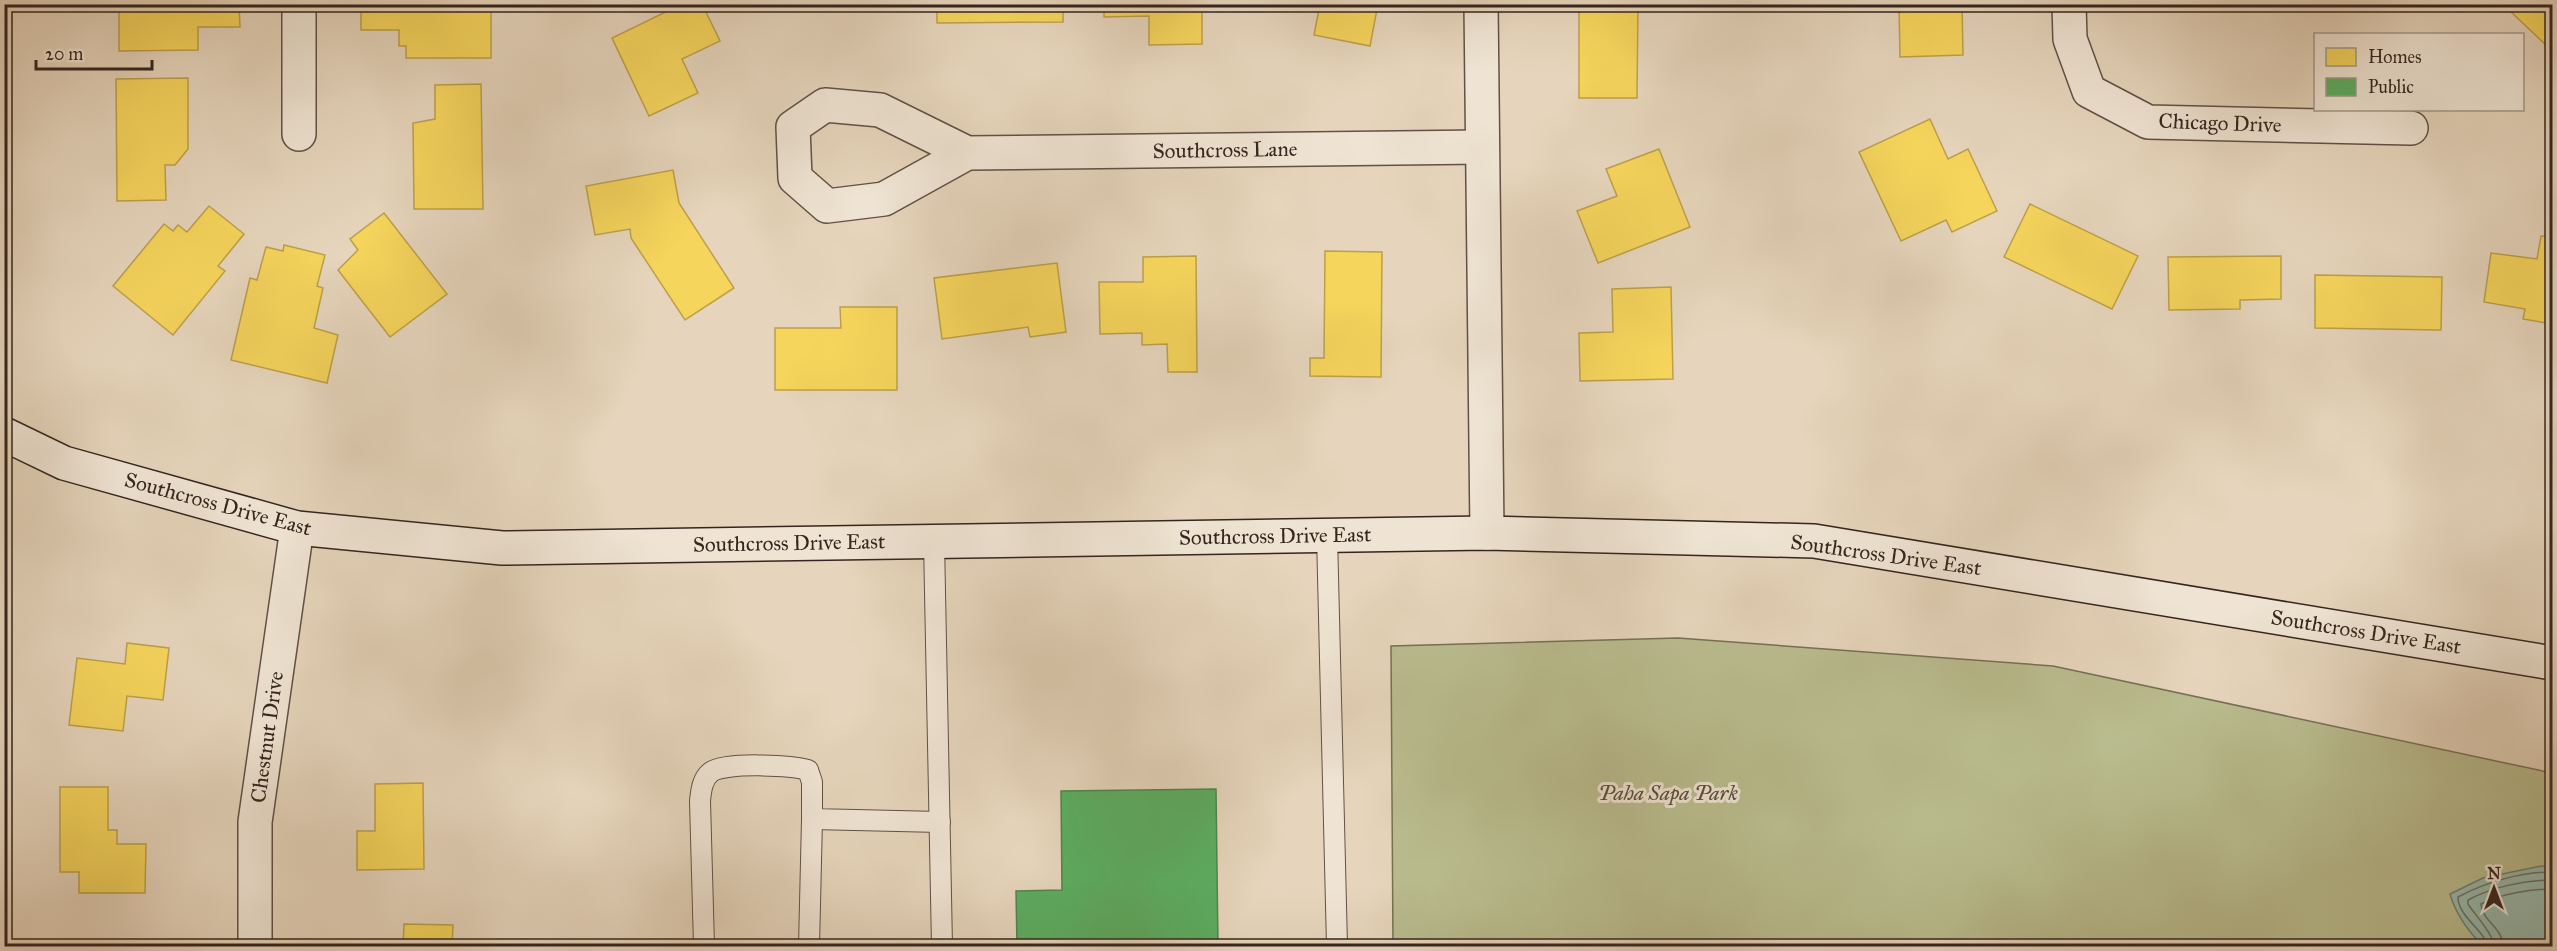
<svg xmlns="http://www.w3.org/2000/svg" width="2557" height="951" font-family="'IM FELL Great Primer',serif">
  <rect width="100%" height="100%" fill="#e6d5bc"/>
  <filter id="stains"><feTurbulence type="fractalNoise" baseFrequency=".00333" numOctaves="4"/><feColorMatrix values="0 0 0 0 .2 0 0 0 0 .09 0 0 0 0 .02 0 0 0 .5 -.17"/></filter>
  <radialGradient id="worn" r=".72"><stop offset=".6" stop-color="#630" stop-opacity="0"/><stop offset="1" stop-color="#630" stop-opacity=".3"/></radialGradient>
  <polygon fill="#b9bc8e" stroke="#777056" stroke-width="1.5" points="1678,638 2053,666 2552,773 2552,946 1393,946 1391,646"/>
  <path fill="#97b9ac" stroke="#707e74" stroke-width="1.5" d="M2541 866 2552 867V946H2483C2468 931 2456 915 2450 894L2483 878Z"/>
  <g fill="#f6d55c" stroke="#bca04a" stroke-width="1.5">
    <polygon points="119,4 239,4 240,27 198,27 198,50 119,51"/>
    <polygon points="361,4 491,4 491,58 406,58 406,46 399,46 399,30 361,30"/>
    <polygon points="682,4 702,4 720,41 682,59 698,93 649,116 612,38"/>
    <polygon points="937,4 1063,4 1063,22 937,23"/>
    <polygon points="1104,4 1202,4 1202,44 1149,45 1149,16 1104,17"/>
    <polygon points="1320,4 1378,4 1370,46 1314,35"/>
    <polygon points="1579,4 1638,4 1637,98 1579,98"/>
    <polygon points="1899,4 1962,4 1963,55 1900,57"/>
    <polygon points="2517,4 2552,4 2552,40 2547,46 2510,11"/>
    <polygon points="188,78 188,149 175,165 165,165 166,200 117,201 116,79"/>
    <polygon points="481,84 483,209 414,209 413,123 435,119 435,85"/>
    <polygon points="1930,119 1948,159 1968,149 1997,211 1952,232 1946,220 1901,241 1859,152"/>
    <polygon points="1659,149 1690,227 1598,263 1577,211 1617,196 1606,169"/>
    <polygon points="673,170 679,203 734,288 685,320 631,238 630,229 595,235 586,186"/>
    <polygon points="2030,204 2138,256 2112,309 2004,257"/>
    <polygon points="209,206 244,234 218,266 225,271 173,335 113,286 164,224 173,231 178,225 187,232"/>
    <polygon points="384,213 447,294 390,337 338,270 358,250 350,239"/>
    <polygon points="2541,236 2552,237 2552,324 2523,319 2525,309 2484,302 2491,253 2537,259"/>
    <polygon points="284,245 325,255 317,286 323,288 314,328 338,335 327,383 231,360 250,278 257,280 266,247 283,251"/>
    <polygon points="1325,251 1382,252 1381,377 1310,376 1310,358 1324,358"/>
    <polygon points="1196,256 1197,372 1168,372 1167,344 1142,345 1142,333 1100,334 1099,282 1143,282 1143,257"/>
    <polygon points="2281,256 2281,299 2240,300 2240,309 2169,310 2168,257"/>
    <polygon points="1057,263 1066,332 1030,337 1028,327 942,339 934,278"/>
    <polygon points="2315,275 2442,277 2441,330 2315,328"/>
    <polygon points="1671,287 1673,379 1580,381 1579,333 1613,332 1612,289"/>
    <polygon points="840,307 897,307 897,390 775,390 775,328 841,328"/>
    <polygon points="127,643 169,648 163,700 127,696 123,731 69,725 77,658 125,664"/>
    <polygon points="423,783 424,869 357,870 357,831 375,831 375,784"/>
    <polygon points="60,787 108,787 108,830 117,830 117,844 146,844 145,893 79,893 79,872 60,872"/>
    <polygon points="404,924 453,925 452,946 403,946"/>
  </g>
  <polygon fill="#5aae61" stroke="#4f854d" stroke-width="1.5" points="1216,789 1218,946 1017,946 1016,891 1062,890 1061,791"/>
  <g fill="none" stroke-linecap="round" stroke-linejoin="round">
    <g stroke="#666f66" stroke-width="1.5">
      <path d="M2487 946C2485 930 2458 917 2458 897 2486 882 2521 872 2552 872"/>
      <path d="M2494 946C2494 935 2475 915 2468 904V900C2492 887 2525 880 2552 880"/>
      <path d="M2503 946C2503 928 2482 921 2481 904 2500 894 2531 889 2552 889"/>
    </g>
    <g stroke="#615146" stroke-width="22">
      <g id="lane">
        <polyline points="1327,535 1337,946"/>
        <polyline points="934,541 942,946"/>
        <path d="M704 946 700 801C701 791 702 779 711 772 725 762 791 765 808 770L812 782V819L940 822"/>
        <polyline points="809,946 812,819"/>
      </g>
    </g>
    <g stroke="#615146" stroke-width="36">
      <g id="street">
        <polyline points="299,4 299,134"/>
        <polyline points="1481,4 1487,533"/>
        <polyline points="2069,4 2070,39 2089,91 2148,122 2411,128"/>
        <polyline points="967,153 884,199 827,206 795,178 793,127 825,105 880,110 967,153 1482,147"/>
        <polyline points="255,946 255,822 297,528"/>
      </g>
    </g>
    <g stroke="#35251f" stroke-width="36">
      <polyline id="secondary" points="4,434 64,463 297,528 502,548 1487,533 1814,541 2552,663"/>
    </g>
    <use href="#lane" stroke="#efe4d3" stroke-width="20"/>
    <use href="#street" stroke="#efe4d3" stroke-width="33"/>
    <use href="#secondary" stroke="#efe4d3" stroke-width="33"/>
  </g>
  <g text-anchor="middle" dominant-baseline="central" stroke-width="6" stroke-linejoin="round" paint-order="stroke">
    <g font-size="21" fill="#35251f" stroke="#efe4d3">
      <text transform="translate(2220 123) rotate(2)">Chicago Drive</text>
      <text transform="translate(1225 150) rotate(-1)">Southcross Lane</text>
      <text transform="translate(218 504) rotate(15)">Southcross Drive East</text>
      <text transform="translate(1275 536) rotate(-1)">Southcross Drive East</text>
      <text transform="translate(789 543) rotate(-1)">Southcross Drive East</text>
      <text transform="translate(1886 555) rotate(8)">Southcross Drive East</text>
      <text transform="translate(2366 632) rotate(9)">Southcross Drive East</text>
      <text transform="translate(267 737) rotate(-82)">Chestnut Drive</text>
    </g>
    <g font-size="21" font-style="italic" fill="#564b3b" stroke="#efe4d3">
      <text x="1668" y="793">Paha Sapa Park</text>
    </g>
  </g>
  <rect width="2557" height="951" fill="none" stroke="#e6d5bc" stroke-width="24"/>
  <rect x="6" y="6" width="2545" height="939" fill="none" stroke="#35251f" stroke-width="3"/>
  <rect x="12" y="12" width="2533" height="927" fill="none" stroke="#35251f" stroke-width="1.5"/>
  <rect x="2314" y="33" width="210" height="78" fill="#efe4d3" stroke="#a5988b" stroke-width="1.5"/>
  <rect x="2326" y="48" width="30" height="18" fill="#f6d55c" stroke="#a5988b" stroke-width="1.5"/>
  <text x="2368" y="63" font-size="18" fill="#35251f">Homes</text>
  <rect x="2326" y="78" width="30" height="18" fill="#5aae61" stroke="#a5988b" stroke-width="1.5"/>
  <text x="2368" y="93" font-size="18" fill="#35251f">Public</text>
  <g transform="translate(2494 888)" stroke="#efe4d3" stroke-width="4.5" paint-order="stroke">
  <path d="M0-4.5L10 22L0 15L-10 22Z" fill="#35251f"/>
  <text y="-9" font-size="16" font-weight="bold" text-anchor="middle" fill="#35251f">N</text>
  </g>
  <path d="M36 60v9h116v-9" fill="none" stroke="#35251f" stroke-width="3"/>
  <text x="45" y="60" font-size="18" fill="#35251f" stroke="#efe4d3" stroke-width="4.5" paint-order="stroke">20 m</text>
  <rect width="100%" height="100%" filter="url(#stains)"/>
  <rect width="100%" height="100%" fill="url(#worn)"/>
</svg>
